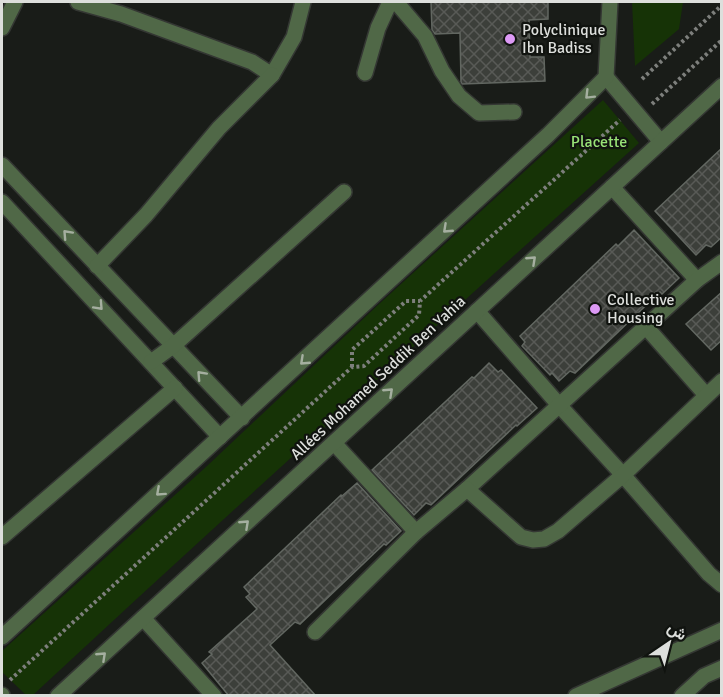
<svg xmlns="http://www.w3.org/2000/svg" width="723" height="697" font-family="Signika,Vazirmatn,sans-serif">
  <defs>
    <pattern id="building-cross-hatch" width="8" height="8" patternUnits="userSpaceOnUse" patternTransform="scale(1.5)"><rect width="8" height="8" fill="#3c3f3a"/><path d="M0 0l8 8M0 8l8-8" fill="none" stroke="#585a56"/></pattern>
  </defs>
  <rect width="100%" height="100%" fill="#191c18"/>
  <g fill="#163306">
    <polygon points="632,2 683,2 679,29 635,66"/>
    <path d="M603 100 639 143C436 326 233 509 33 695H26L2 672V651L207 466 378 305Z"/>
  </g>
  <g fill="url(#building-cross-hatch)" stroke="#626761" stroke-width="1.5">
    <polygon points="431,2 548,2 548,19 529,20 530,57 544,57 545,81 462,84 461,82 460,33 435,34 432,30"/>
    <polygon points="722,148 722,237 711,247 706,245 696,255 655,211"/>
    <polygon points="634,230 679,278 662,294 660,292 575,373 570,371 559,381 552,373 550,375 522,346 525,342 520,336 616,244 618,246"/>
    <polygon points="722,292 722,340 711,350 686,324"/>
    <polygon points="489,363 498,372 501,370 537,408 517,426 516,425 431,505 426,503 414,515 372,470 472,377 474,378"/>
    <polygon points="357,483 401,531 386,545 384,544 300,624 295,622 270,645 316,696 229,696 202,663 212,654 209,652 257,609 246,597 250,594 244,587 341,495 342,496"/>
  </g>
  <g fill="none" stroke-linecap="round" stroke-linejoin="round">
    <g stroke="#343733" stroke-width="18">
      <g id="minor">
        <polyline points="78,2 121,14 252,62 272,75 294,37 303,2"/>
        <polyline points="396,2 425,36 442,71 459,96 479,113 514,112"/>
        <polyline points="2,28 15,2"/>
        <polyline points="365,73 378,28 390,2"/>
        <polyline points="606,77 661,142"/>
        <polyline points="2,165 242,418"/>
        <polyline points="612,187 697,280"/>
        <polyline points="2,202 220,437"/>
        <polyline points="97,266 146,215 219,128 272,75"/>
        <polyline points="477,311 559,405 623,475 709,574 722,585"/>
        <polyline points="647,328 706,395"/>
        <polyline points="151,362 173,346 344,192"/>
        <polyline points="334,443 416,532"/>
        <polyline points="467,489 697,280 722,262"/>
        <polyline points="2,537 175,388"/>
        <polyline points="143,618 214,696"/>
        <polyline points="315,632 416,532 467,489 521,537 533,540 544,539 558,531 623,475 722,381"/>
        <polyline points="2,637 548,135 606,77 610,2"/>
        <polyline points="2,695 2,696"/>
        <polyline points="58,696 722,86"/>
        <polyline points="576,696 722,630"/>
        <polyline points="682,696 704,676 722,668"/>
      </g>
    </g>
    <g stroke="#7d7f7c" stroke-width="4" stroke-dasharray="3 3" stroke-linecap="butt">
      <polyline points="642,79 722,5"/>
      <polyline points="652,104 722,40"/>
      <polyline points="352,367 352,350 406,301 420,301"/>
      <polyline points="10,680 352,367 364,366 419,315 420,301 620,120"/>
    </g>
    <use href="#minor" stroke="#506847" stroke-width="15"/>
  </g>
  <defs><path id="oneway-chevron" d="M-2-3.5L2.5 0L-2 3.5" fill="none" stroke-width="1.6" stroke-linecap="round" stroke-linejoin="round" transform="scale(1.5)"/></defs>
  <g stroke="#a5afa0">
    <use href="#oneway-chevron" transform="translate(589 95) rotate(135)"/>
    <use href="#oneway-chevron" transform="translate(447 229) rotate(137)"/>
    <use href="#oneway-chevron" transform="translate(67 234) rotate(-133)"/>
    <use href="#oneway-chevron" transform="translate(532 260) rotate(-43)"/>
    <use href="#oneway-chevron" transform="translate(99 306) rotate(47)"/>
    <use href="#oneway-chevron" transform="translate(304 361) rotate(137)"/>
    <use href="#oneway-chevron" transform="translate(201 375) rotate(-133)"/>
    <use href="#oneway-chevron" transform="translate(389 392) rotate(-43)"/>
    <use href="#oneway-chevron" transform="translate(160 492) rotate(138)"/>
    <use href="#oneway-chevron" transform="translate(245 524) rotate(-43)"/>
    <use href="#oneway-chevron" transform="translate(102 656) rotate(-43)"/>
  </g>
  <g fill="#dc99f4" stroke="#10130f" stroke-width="2">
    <circle cx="510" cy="39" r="6"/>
    <circle cx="595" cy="309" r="6"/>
  </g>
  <g text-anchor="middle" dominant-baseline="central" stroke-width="4.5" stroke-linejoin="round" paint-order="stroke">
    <g font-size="16" fill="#dddfdc" stroke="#10130f" text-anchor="start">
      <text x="522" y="30">Polyclinique<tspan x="522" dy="18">Ibn Badiss</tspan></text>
      <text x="607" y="300">Collective<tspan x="607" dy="18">Housing</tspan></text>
    </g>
    <g font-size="16" fill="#98e277" stroke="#10130f">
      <text x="599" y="142">Placette</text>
    </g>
    <g font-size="16" fill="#dddfdc" stroke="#10130f">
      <text transform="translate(378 378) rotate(-43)">Allées Mohamed Seddik Ben Yahia</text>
    </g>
  </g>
  <rect width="723" height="697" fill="none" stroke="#dddfdc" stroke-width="6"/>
  <g transform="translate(669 643) rotate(35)" stroke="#10130f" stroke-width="4.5" paint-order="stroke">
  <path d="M0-4.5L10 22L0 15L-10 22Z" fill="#dddfdc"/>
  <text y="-9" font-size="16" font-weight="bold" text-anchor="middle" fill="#dddfdc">ش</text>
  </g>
</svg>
